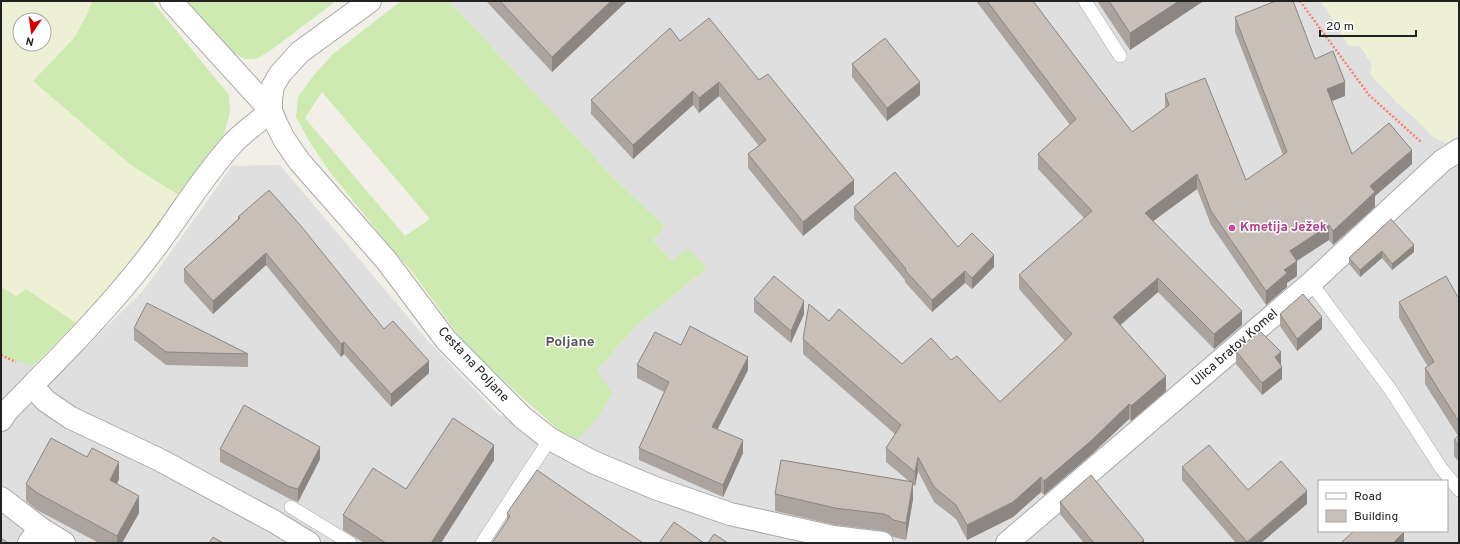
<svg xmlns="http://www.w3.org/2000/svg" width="1460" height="544" font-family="Overpass,sans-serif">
  <rect width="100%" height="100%" fill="#f2efe9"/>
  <path fill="#e0dfdf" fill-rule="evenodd" d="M449 1H1321L1349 46H1360L1395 101 1416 119 1432 136 1446 143 1459 135V543H1V354L9 358 33 366 61 372 143 291 232 166 280 165 429 342 499 415 560 431 578 438 597 370 637 325 707 268 688 249 672 261 653 240 665 227 611 175ZM1319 481H1447V531H1319Z"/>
  <g fill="#eef0d5" fill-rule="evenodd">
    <path d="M1 1H92L87 14 75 37 33 81 132 166 179 195 148 239 113 283 76 323 26 289 16 296 1 287ZM20 20H44V44H20Z"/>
    <polygon points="1321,1 1374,2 1375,1 1459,1 1459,135 1446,143 1432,136 1416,119 1395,101 1370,74 1372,64 1360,46 1349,46"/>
  </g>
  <g fill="#cdebb0" fill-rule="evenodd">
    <polygon points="92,1 152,1 229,95 230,112 225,131 219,147 179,195 132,166 33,81 75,37 87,14"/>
    <polygon points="187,1 336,1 270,51 256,59 245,59 231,51"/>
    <path d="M401 1H449L611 175 665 227 653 240 672 261 688 248 707 268 637 325 597 370 612 393 599 416 578 439 560 431 519 395 464 343 414 274 392 249 329 171 309 141 296 117 298 97 314 75 333 54ZM322 92 430 219 405 236 305 118Z"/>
    <polygon points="1,287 16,296 26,289 76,323 33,366 9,358 1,354"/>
  </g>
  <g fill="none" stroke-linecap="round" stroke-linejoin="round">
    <g stroke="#a9a9a9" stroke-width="14">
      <g id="service">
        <polyline points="1085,1 1120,56"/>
        <polyline points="1311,283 1390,389 1441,468 1459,490"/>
        <polyline points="291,507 350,543"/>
        <polyline points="482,543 550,439"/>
      </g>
    </g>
    <g stroke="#a9a9a9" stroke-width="24">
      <g id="minor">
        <polyline points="171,1 271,111"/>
        <polyline points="370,1 300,52 280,74 273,86 271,99 271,111 277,125 284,139 299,161 386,260 446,340 522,417 550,439 593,462 655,488 730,514 833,537 882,543"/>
        <polyline points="32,386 46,401 71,418 158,459 275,522 309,543"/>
        <path d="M1 420 7 411C55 362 103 315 145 261 176 222 200 179 234 142 245 131 259 121 271 111"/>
        <polyline points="1,498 40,528 64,543"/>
        <polyline points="29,543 40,528"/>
        <polyline points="1007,543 1311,283 1442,161 1459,150"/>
      </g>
    </g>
    <g stroke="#fa8072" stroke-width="2.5" stroke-dasharray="2 2" stroke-linecap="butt">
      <polyline points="1300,1 1369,95 1421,142"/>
      <polyline points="1,355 16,362"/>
    </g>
    <use href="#service" stroke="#fff" stroke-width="13"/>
    <use href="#minor" stroke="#fff" stroke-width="22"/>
  </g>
  <g fill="#aba49e">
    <polygon points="486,1 627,1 552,72"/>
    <polygon points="976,1 1033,1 1132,132 1165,108 1165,94 1246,180 1283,155 1235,32 1235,17 1315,59 1345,96 1332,101 1352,154 1412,164 1375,196 1375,207 1333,245 1329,240 1297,261 1297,276 1287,283 1287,287 1266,305 1211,225 1197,189 1153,221 1242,325 1214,349 1158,292 1121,325 1166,391 1131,421 1129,419 1092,454 1044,495 1041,492 1013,517 967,540 956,519 934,502 918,471 915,486 913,485 913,499 906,540 893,537 889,533 884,531 835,525 775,511 775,494 910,482 886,462 886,448 895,434 803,354 803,339 829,321 902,364 951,360 1000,402 1065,341 1019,289 1019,275 1084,218 1038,169 1038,154 1070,125"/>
    <polygon points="1097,1 1202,1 1202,2 1130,50"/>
    <polygon points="680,41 759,80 854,194 803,236 748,168 748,154 759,146 719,96 699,113 693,105 633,159 591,114 591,100"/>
    <polygon points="852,64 920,95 887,121 852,77"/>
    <polygon points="854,207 958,247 994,267 972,289 965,283 932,312 905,282 905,280 854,219"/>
    <polygon points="238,217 384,329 429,373 391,407 344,354 341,357 266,265 213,314 184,282 184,269 238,219"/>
    <polygon points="1391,219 1414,252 1392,270 1382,258 1360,277 1349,264 1349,258"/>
    <polygon points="754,299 804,314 791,343 754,312"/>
    <polygon points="1459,299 1459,462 1454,456 1454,440 1458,436 1425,384 1425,368 1428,367 1399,318 1399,302"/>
    <polygon points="1280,314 1322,329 1297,351 1280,326"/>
    <polygon points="134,328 248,354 248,367 166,365 134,340"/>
    <polygon points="681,345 748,370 717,429 743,453 723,497 639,460 639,448 664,392 637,378 637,365"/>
    <polygon points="1236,351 1281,364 1280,365 1282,379 1262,395 1236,364"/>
    <polygon points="220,449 320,459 298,502 290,499 220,462"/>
    <polygon points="494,460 441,543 364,543 343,530 343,515 406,489"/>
    <polygon points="1182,467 1248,490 1307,504 1261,543 1236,543 1182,480"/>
    <polygon points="119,479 117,484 139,513 122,543 99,543 37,510 26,501 26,484"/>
    <polygon points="1060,502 1144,543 1084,543 1060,514"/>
    <polygon points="507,513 643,543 507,521"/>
  </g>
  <g fill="#8b8681">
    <polygon points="611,1 627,1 552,72 552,57"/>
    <polygon points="1179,1 1202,1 1202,2 1130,50 1130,33"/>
    <polygon points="719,82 719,96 699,113 699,98"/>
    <polygon points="920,82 920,95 887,121 887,108"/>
    <polygon points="1345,82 1345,96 1327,103 1327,89"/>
    <polygon points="693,91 693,105 633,159 633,145"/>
    <polygon points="1412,150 1412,164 1375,196 1375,207 1333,245 1333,231 1370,186"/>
    <polygon points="1197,174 1197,189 1145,227 1145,213"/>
    <polygon points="854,180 854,194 803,236 803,222"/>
    <polygon points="1329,225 1329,240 1290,265 1290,251"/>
    <polygon points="1414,245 1414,252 1392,270 1392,264"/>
    <polygon points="1382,251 1382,258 1360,277 1360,270"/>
    <polygon points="266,253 266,265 213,314 213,301"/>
    <polygon points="994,255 994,267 972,289 972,278"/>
    <polygon points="1297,261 1297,276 1287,283 1287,287 1266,305 1266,291 1284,270"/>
    <polygon points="965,271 965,283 932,312 932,300"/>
    <polygon points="1158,278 1158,292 1113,331 1113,317"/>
    <polygon points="804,301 804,314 791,343 791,331"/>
    <polygon points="1242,311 1242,325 1214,349 1214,334"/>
    <polygon points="1322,317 1322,329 1297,351 1297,339"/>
    <polygon points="344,342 344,354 341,357 341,344"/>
    <polygon points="1281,352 1281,364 1275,370 1275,357"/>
    <polygon points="748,357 748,370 712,440 712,427"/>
    <polygon points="429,361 429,373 391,407 391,394"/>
    <polygon points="1282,367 1282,379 1262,395 1262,383"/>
    <polygon points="1166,376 1166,391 1131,421 1131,406"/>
    <polygon points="1129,404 1129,419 1092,454 1044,495 1044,481"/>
    <polygon points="743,440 743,453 723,497 723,485"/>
    <polygon points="494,445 494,460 441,543 431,543"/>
    <polygon points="320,447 320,459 298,502 298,489"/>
    <polygon points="918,457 918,471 915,486 915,472"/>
    <polygon points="119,462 119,479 110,497 110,480"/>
    <polygon points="1041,477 1041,492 1013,517 967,540 967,525"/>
    <polygon points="913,482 913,499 906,540 906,523"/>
    <polygon points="1307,491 1307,504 1261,543 1247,543"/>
    <polygon points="139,496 139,513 122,543 117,543 117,536"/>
    <polygon points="1404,532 1404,543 1393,543"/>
    <polygon points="1144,540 1144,543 1140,543"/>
  </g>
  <g fill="#c7bfb8" stroke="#8b8681">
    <polygon points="500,1 611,1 552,57"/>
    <polygon points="987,1 1033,1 1132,132 1169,105 1165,94 1205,78 1246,180 1287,152 1235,17 1276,1 1293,1 1315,59 1333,51 1345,82 1327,89 1352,154 1389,123 1412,150 1370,186 1375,192 1333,231 1329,225 1290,251 1297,261 1284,270 1287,273 1266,291 1211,211 1197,174 1145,213 1242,311 1214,334 1158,278 1113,317 1166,376 1131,406 1129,404 1092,440 1044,481 1041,477 1013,502 967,525 956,505 934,487 918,457 915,472 886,448 901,425 803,339 809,304 829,321 839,309 902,364 931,338 951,360 957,356 1000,402 1072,334 1019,275 1092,211 1038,154 1076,119"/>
    <polygon points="1109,1 1179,1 1130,33"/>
    <polygon points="709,18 759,80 768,74 854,180 803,222 748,154 766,140 719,82 699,98 693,91 633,145 591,100 670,28 680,41"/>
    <polygon points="885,38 920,82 887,108 852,64"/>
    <polygon points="895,172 958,247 972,233 994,255 972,278 965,271 932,300 905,270 906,269 854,207"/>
    <polygon points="269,190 301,226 384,329 393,321 429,361 391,394 344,342 341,344 266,253 213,301 184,269 240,218 238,217"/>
    <polygon points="1391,219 1414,245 1392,264 1382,251 1360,270 1349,258"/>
    <polygon points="774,276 804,301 791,331 754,299"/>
    <polygon points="1446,276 1459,299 1459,422 1425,368 1434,362 1399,302"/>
    <polygon points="1303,294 1322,317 1297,339 1280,314"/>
    <polygon points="147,303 248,354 166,352 134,328"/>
    <polygon points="690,326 748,357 712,427 743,440 723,485 639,448 669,382 637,365 655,332 681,345"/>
    <polygon points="1260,331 1281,352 1275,357 1282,367 1262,383 1236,351"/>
    <polygon points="244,405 320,447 298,489 290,487 220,449"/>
    <polygon points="453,418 494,445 431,543 386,543 343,515 373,468 406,489"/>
    <polygon points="1459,435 1459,446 1454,440"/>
    <polygon points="51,438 87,457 92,448 119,462 110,480 139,496 117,536 37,493 26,484"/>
    <polygon points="1209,445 1248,490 1281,461 1307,491 1247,542 1182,467"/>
    <polygon points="781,460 913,482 906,523 893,520 889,516 884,514 835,508 775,494"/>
    <polygon points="537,470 643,543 492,543 510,516 507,513"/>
    <polygon points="1091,475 1144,540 1140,543 1094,543 1060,502"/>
    <polygon points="674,522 704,543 659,543"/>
    <polygon points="1354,531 1403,531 1404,532 1393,543 1341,543"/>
    <polygon points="714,534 728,543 708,543"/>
    <polygon points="213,537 223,543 209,543"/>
    <polygon points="1,538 8,543 1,543"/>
  </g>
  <circle fill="#d1479c" stroke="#fff" stroke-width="1.5" cx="1232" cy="228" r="4"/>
  <g text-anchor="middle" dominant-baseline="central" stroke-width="3" stroke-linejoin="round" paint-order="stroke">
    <g font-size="13" font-weight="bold" fill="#b23c85" stroke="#fff" text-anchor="start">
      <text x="1240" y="228">Kmetija Ježek</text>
    </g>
    <g font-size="13" fill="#222" stroke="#fff">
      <text transform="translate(1235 348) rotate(-41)">Ulica bratov Komel</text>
      <text transform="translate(473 365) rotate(47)">Cesta na Poljane</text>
    </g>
    <g font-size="14" font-weight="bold" fill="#555" stroke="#fff">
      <text x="570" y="342">Poljane</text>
    </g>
  </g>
  <rect width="1460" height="544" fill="none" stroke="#222222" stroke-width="4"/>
  <rect x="1318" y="480" width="130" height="52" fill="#ffffff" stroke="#a7a7a7"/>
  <rect x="1326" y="493" width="20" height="6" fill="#ffffff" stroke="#a7a7a7"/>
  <text x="1354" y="500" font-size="12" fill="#222222">Road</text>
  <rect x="1326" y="510" width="20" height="12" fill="#c7bfb8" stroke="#a7a7a7"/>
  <text x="1354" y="520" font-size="12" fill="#222222">Building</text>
  <g transform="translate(32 32) rotate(193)"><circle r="19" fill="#ffffff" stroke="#a7a7a7"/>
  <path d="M0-3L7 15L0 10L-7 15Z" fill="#d40000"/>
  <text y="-6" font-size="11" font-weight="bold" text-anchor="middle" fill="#222222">N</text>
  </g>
  <path d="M1320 30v6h96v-6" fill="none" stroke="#222222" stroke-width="2"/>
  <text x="1326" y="30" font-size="12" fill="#222222" stroke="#ffffff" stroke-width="3" paint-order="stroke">20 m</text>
</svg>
